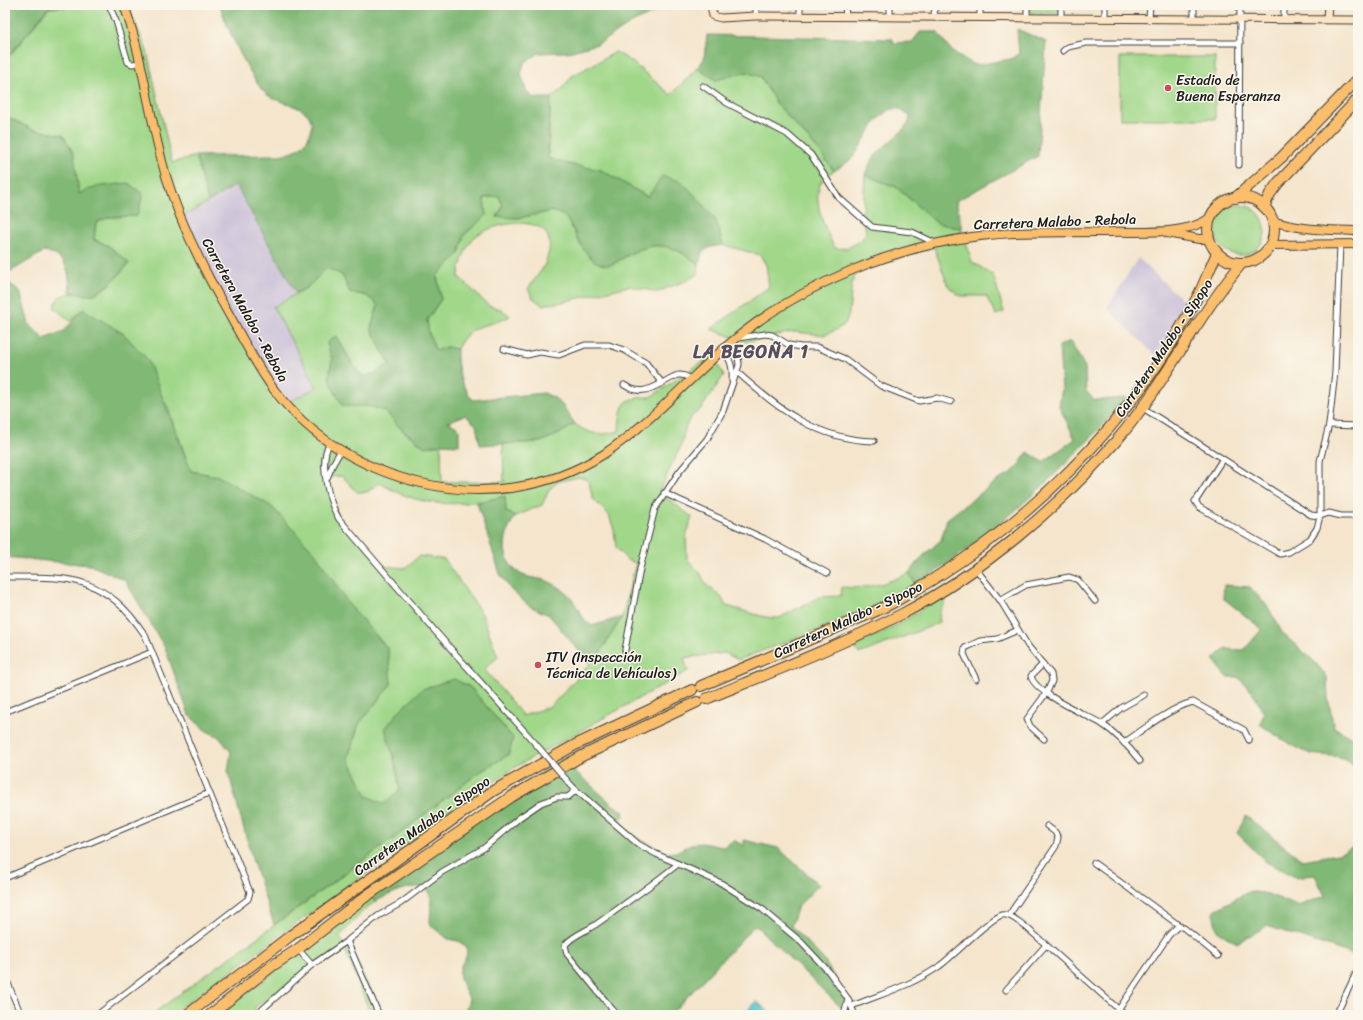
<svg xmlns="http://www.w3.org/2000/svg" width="1363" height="1020" font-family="Sriracha,sans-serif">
  <rect width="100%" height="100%" fill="#fbf7ec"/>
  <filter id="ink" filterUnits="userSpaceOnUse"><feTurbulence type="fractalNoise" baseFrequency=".025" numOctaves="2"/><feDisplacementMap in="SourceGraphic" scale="8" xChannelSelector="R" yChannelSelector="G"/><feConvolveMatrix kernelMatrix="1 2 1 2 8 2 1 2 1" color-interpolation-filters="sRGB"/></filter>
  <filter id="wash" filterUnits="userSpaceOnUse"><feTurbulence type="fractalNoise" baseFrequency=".012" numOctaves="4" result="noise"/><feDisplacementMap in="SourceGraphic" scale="16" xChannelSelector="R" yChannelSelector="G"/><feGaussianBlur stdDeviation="0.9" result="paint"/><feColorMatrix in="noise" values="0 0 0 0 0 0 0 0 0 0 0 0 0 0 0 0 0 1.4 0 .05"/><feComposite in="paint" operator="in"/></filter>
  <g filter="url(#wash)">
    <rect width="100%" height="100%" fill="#f4e5cc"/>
    <g fill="#c9bfd7">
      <polygon points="236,185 296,293 273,307 317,387 285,405 256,364 181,218"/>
      <polygon points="1138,258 1188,305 1155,355 1107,308"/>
    </g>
    <g fill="#a0d789" stroke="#5e7a52" fill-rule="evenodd">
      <path d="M68 5H128L147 51 172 163 196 156 208 202 181 218 256 364 285 404 317 387 273 307 308 287 327 268 342 275 350 292 367 296 378 305 371 328 381 349 390 363 377 373 363 377 353 365 336 336 327 344 332 359 329 378 344 406H369L385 411 401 429 425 447 441 444 442 482H504L503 444 540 442 559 434 575 424C590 435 602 436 619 431 621 405 621 397 651 397L712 355 724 375 701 409 692 416 686 425 681 446 659 492 692 517 686 537 687 559 699 571 707 586 720 595 726 606C741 609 763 619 779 618L819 597 841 596 842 587C867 590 887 583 909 573L916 585 852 617 738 660 725 653 684 658 688 671 512 769 283 933 171 1015H151L398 835 477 774 509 754 513 738 470 687 454 679 386 729 394 758 400 790 384 804 367 796 348 758 359 724 391 684 388 649 350 606 218 476 191 471 167 405 83 309 70 321 54 307 59 297C75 290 76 296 90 295 104 294 120 273 129 264L109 246 94 239 96 223 109 217 137 216 143 194 94 187 79 194 76 178 63 135 34 130 5 116V61L49 8 66 7ZM342 476 357 492H367L380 483C422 509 459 507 505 496L506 512 516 516 542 505 549 490 557 482 579 477 585 479 589 483 593 499 609 515 614 530 616 547 627 560 636 563 622 617 600 653 551 706 523 716 484 669 498 657 482 614 444 559 419 556 405 568 382 566 338 516 327 477Z"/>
      <rect x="1030" y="5" width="30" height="8"/>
      <path d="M616 52 632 62 671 95 697 68 716 80 746 72 761 77 776 103 820 152 834 171C803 184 824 226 834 247 845 252 859 243 866 234L863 213 865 175 896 187 937 223 962 229 972 262 993 275 1004 312 996 315 986 296H960L948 286 934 247 857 272 852 282 849 314 845 324 836 330 825 335 793 332 745 342 711 329 769 287 766 265 760 255 723 245 716 221 682 182 648 197 601 170 567 164 548 158 551 98 561 90 572 76Z"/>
      <rect x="1120" y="57" width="95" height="62"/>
      <path d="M499 196 503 206 497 217 519 218 553 211 566 217 580 244 612 265C648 242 664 236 699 265L698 274 688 280 657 292 629 286 563 302 542 305 533 298 528 289C534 279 544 270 547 258 561 217 512 219 487 230 484 232 479 233 476 236 467 243 459 265 459 277L489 306 501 309 510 316C485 330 473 319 457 349L446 347 436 352 429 334 427 320 441 299 437 276 459 254 464 235 486 216 484 198Z"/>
      <circle cx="1240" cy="230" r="25"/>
      <polygon points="944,595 946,601 940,611 939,622 929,627 859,654 854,646 897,625"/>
      <polygon points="371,897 376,901 362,912 339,937 356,959 381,1015 371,1015 345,950 337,950 255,1007 254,1015 219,1015"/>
    </g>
    <g fill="#80b875" stroke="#4e6a48">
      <polygon points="5,5 68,5 67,7 48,8 5,61"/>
      <path d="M220 5H668L630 24 598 44 568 52 539 53 524 63 521 74 526 90 534 98H551L548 132V158L567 164 601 170 648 197 662 176 682 182 701 202 716 221 723 245 711 247 702 252 699 265C672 243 654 239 623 258 616 262 612 266 604 265 582 260 578 233 566 218 564 215 557 213 553 211L519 218 497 217 503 206 499 196 484 198 486 216 464 235 459 254 437 276 441 299 427 320 429 334 436 351 446 347 457 349C456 367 461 387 473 400L544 393 555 398 563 406 575 424 559 434 540 442 480 445 476 425 465 415 448 422 459 428V445L441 444 425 447 401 429 385 411 369 406H343L334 390 329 378 332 359 327 343 336 336 353 365 363 377 377 373 390 363 381 349 371 328 378 305 367 296 350 292 342 275 327 268 308 287 296 293 236 185 208 202 196 156 280 155C292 152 304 149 309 136 323 102 276 108 262 90 248 72 226 27 220 5Z"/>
      <path d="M1017 29 1046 42 1038 156 956 201 962 229 937 223 896 187 865 175C872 150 895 142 909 122L910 116C906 114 902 110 899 109 880 104 863 145 854 156 849 162 840 167 834 171L820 152 776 103 761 77 746 72 716 80 697 68 704 59 707 35 893 39V43L912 42 920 32H937L952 51 971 63 977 65 1011 59 1019 54Z"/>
      <path d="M5 116 34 130 63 135 74 154 79 194 94 187 128 183 143 194 137 216 109 217 96 223 94 240 109 246 129 263 109 285 91 295 70 292C69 272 68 257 45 251L8 273 10 284 20 291 29 324 44 339 64 331 83 309 124 334 148 360 191 471 218 476 271 506 315 553 350 606 388 649 391 684 359 724 348 758 367 796 384 804 400 790 394 758 385 729 399 711 422 689 454 679 470 687 513 738 509 754 477 774 398 835 274 925 253 862 228 771 231 752 219 737 205 730 189 715 165 648 125 580 90 565 5 557Z"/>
      <path d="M1070 341 1085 367 1086 391 1094 400 1127 398C1063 471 998 532 916 585L909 573 924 555 941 540 947 519 994 483 1014 471 1028 452 1043 462 1075 439 1059 406 1062 389 1059 346Z"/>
      <path d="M505 496 506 512 516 516C503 532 499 560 519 573 526 578 537 578 545 580 552 583 559 586 564 591 577 600 579 619 592 626L622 617 600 653 589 663 549 615 529 606 511 590 500 574 477 503Z"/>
      <path d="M1224 585 1250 587 1268 607 1283 634 1314 661 1327 677 1328 699 1334 727 1353 739H1358V773C1346 751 1332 758 1312 754 1301 752 1268 731 1260 724L1264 713 1253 693 1238 677H1227L1213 659 1226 649 1244 650 1262 629 1223 598Z"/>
      <path d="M564 758 576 772 613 805 623 811 624 816 620 820 626 829 639 839 650 844 664 853 676 852 691 844 702 843 723 847 734 840 744 846V840L778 848 819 885 798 906 791 926 824 960 852 1006 848 1014 755 925 670 1015H466L465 1010 469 999C466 990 457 979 460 968 463 959 467 962 467 947L458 941 448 939 430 925 431 897 427 888C409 884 393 893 376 901L365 896 476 817Z"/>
      <polygon points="1246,816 1302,860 1338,854 1358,845 1358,956 1267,926 1237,943 1217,931 1213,911 1250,891 1268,894 1298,906 1325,896 1315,875 1295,877 1266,862 1237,833"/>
    </g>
    <polygon fill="#59c7ce" stroke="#3a7275" points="756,1001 772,1015 752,1015 747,1011"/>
  </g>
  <g filter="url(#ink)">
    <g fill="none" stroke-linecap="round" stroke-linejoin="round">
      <g stroke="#3c3a36" stroke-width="7">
        <g id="street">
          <polyline points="109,5 116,21 128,62 132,64 141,63"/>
          <polyline points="800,5 800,16"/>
          <polyline points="845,5 846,17"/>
          <polyline points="980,5 980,17"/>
          <polyline points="1027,5 1027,17"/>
          <polyline points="1061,5 1061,17"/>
          <polyline points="756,16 756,5"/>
          <polyline points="890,17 890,5"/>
          <polyline points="934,17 935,5"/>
          <polyline points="1105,18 1105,5"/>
          <polyline points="1149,18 1150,5"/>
          <polyline points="1194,18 1194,5"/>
          <polyline points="1284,18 1284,5"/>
          <polyline points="1063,51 1068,47 1086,43 1240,43"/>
          <polyline points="703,86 727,103 787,134 811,155 839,198 872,227 912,232 935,243"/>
          <polyline points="1239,165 1240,5"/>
          <polyline points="738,338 765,334 772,335 789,345 801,347 817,347 845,359 881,386 919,401 937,398 951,402"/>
          <path d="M504 349 527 355 540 352 559 355 585 345H609L624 350 646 363 662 383C676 376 677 371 692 379"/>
          <path d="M722 349C731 359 733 368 732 381"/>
          <path d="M737 372C778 409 817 440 874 441"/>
          <path d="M624 385C638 394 648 391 662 383"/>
          <polyline points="1143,408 1311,515 1320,516 1329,513 1341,516 1358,516"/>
          <polyline points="1329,425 1358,426"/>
          <path d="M329 444C319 462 328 501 339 519L435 631 534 742"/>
          <polyline points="1222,460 1197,499 1195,501 1199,507 1280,554 1289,552 1310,539 1317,528 1320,516 1320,461 1329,425 1335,372 1340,244"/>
          <polyline points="327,478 333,464 341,450"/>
          <polyline points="664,493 765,539 827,573"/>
          <polyline points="976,569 1000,600 1028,646 1051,674 1052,681 1047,692 1027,719 1030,726 1044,739"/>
          <path d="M5 577C72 577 104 575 145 635L250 892 248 899 97 1015"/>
          <polyline points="1000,600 1026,585 1069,577 1078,580 1095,601"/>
          <polyline points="625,650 640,569 655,509 679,472 707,439 723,411 739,365 738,356 732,341"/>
          <path d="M1043 664 1031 676C1034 693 1087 715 1102 724 1117 734 1129 747 1140 761"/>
          <polyline points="976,679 964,654 965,648 980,641 997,639 1018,630"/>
          <polyline points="5,712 152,652"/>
          <polyline points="1102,724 1121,708 1144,695"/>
          <path d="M1124 743C1142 730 1172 707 1193 702L1244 730 1249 740"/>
          <polyline points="576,790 638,844 656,854 721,883 762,909 801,942 829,972 848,999 855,1015"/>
          <polyline points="1094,863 1180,926"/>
          <polyline points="5,878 209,793"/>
          <polyline points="1009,915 1056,846 1058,838 1055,832 1047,826"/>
          <polyline points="347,941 379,1015"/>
          <polyline points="298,949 312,965"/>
          <polyline points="5,976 21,1015"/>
          <polyline points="1006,990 1046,945"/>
          <path d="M852 1006C881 994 913 985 938 967 954 956 987 920 1002 915 1010 913 1020 923 1026 927L1125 1015"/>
          <polyline points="1119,1009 1169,935 1178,926 1184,928 1218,956"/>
          <polyline points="256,1015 312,965 347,941 378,916 401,903 442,872 484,848 519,818 541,803 557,797 568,797 576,790 571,785"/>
          <path d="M617 1015 567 954 565 945C573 935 587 931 598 923 625 904 652 885 678 864"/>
          <polyline points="844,1015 848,999"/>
          <polyline points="1336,1015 1358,969"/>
        </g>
      </g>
      <g stroke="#3c3a36" stroke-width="9">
        <g id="secondary">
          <polyline points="711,5 713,16 721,18 756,16 1358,20"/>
          <polyline points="1327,19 1328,5"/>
        </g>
      </g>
      <g stroke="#3c3a36" stroke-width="10">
        <g id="primary">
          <path d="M124 5C144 61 149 119 166 176 180 223 202 267 226 309 242 337 256 366 275 391 311 438 364 470 421 483 484 498 549 489 604 454 645 427 684 385 720 352 758 317 803 291 850 271 902 249 958 236 1014 233 1046 232 1078 232 1109 232 1139 231 1185 236 1210 218"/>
          <path d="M1272 221C1301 230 1328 230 1358 231"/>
          <polyline points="1167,233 1199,239 1209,239"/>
          <polyline points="1270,245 1358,244"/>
        </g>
      </g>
      <g stroke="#3c3a36" stroke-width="12">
        <g id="highway">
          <circle cx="1241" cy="230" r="33"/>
          <polyline points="1235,198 1282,157 1358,79"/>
          <polyline points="1264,207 1270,194 1278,183 1358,99"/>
          <path d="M701 686C746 667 791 648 836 628 856 619 877 612 896 601 1023 531 1133 424 1199 294 1205 281 1211 266 1217 253"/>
          <path d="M706 699C772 672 839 646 902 614 981 573 1059 507 1117 440 1165 384 1195 319 1242 263"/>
          <polyline points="187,1015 290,936 493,791 575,745 692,690"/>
          <polyline points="210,1015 272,966 298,949 365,897 511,797 582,756 697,702"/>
        </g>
      </g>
      <use href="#street" stroke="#fff" stroke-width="5"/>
      <use href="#secondary" stroke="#fde5c5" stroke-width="7"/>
      <use href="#primary" stroke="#fabe6d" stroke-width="8"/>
      <use href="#highway" stroke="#fabe6d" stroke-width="10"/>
      <g stroke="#3c3a36" stroke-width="7" stroke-linecap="butt">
        <polyline id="street-bridge" points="534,742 571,785"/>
      </g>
      <use href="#street-bridge" stroke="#fff" stroke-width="5"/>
    </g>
  </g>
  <g fill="#d1495b" stroke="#fbf7ec" stroke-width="1.5">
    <circle cx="1168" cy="88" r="4"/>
    <circle cx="538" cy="665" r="4"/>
  </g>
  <g text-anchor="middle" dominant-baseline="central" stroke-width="3" stroke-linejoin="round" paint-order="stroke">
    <g font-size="14" fill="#1c1c1c" stroke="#fbf7ec" text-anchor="start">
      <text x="1176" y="80">Estadio de<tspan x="1176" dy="16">Buena Esperanza</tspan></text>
      <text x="546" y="657">ITV (Inspección<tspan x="546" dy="16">Técnica de Vehículos)</tspan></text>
    </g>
    <g font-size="14" fill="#1c1c1c" stroke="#fbf7ec">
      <text transform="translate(1055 222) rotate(-2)">Carretera Malabo - Rebola</text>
      <text transform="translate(245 310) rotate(61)">Carretera Malabo - Rebola</text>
      <text transform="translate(1164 348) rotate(-56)">Carretera Malabo - Sipopo</text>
      <text transform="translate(848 620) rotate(-25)">Carretera Malabo - Sipopo</text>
      <text transform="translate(422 826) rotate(-35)">Carretera Malabo - Sipopo</text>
    </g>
    <g font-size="18" font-weight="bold" letter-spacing="1" fill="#584f5e" stroke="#fbf7ec">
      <text x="751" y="352">LA BEGOÑA 1</text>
    </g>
  </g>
  <rect width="1363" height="1020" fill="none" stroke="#fbf7ec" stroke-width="20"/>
</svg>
